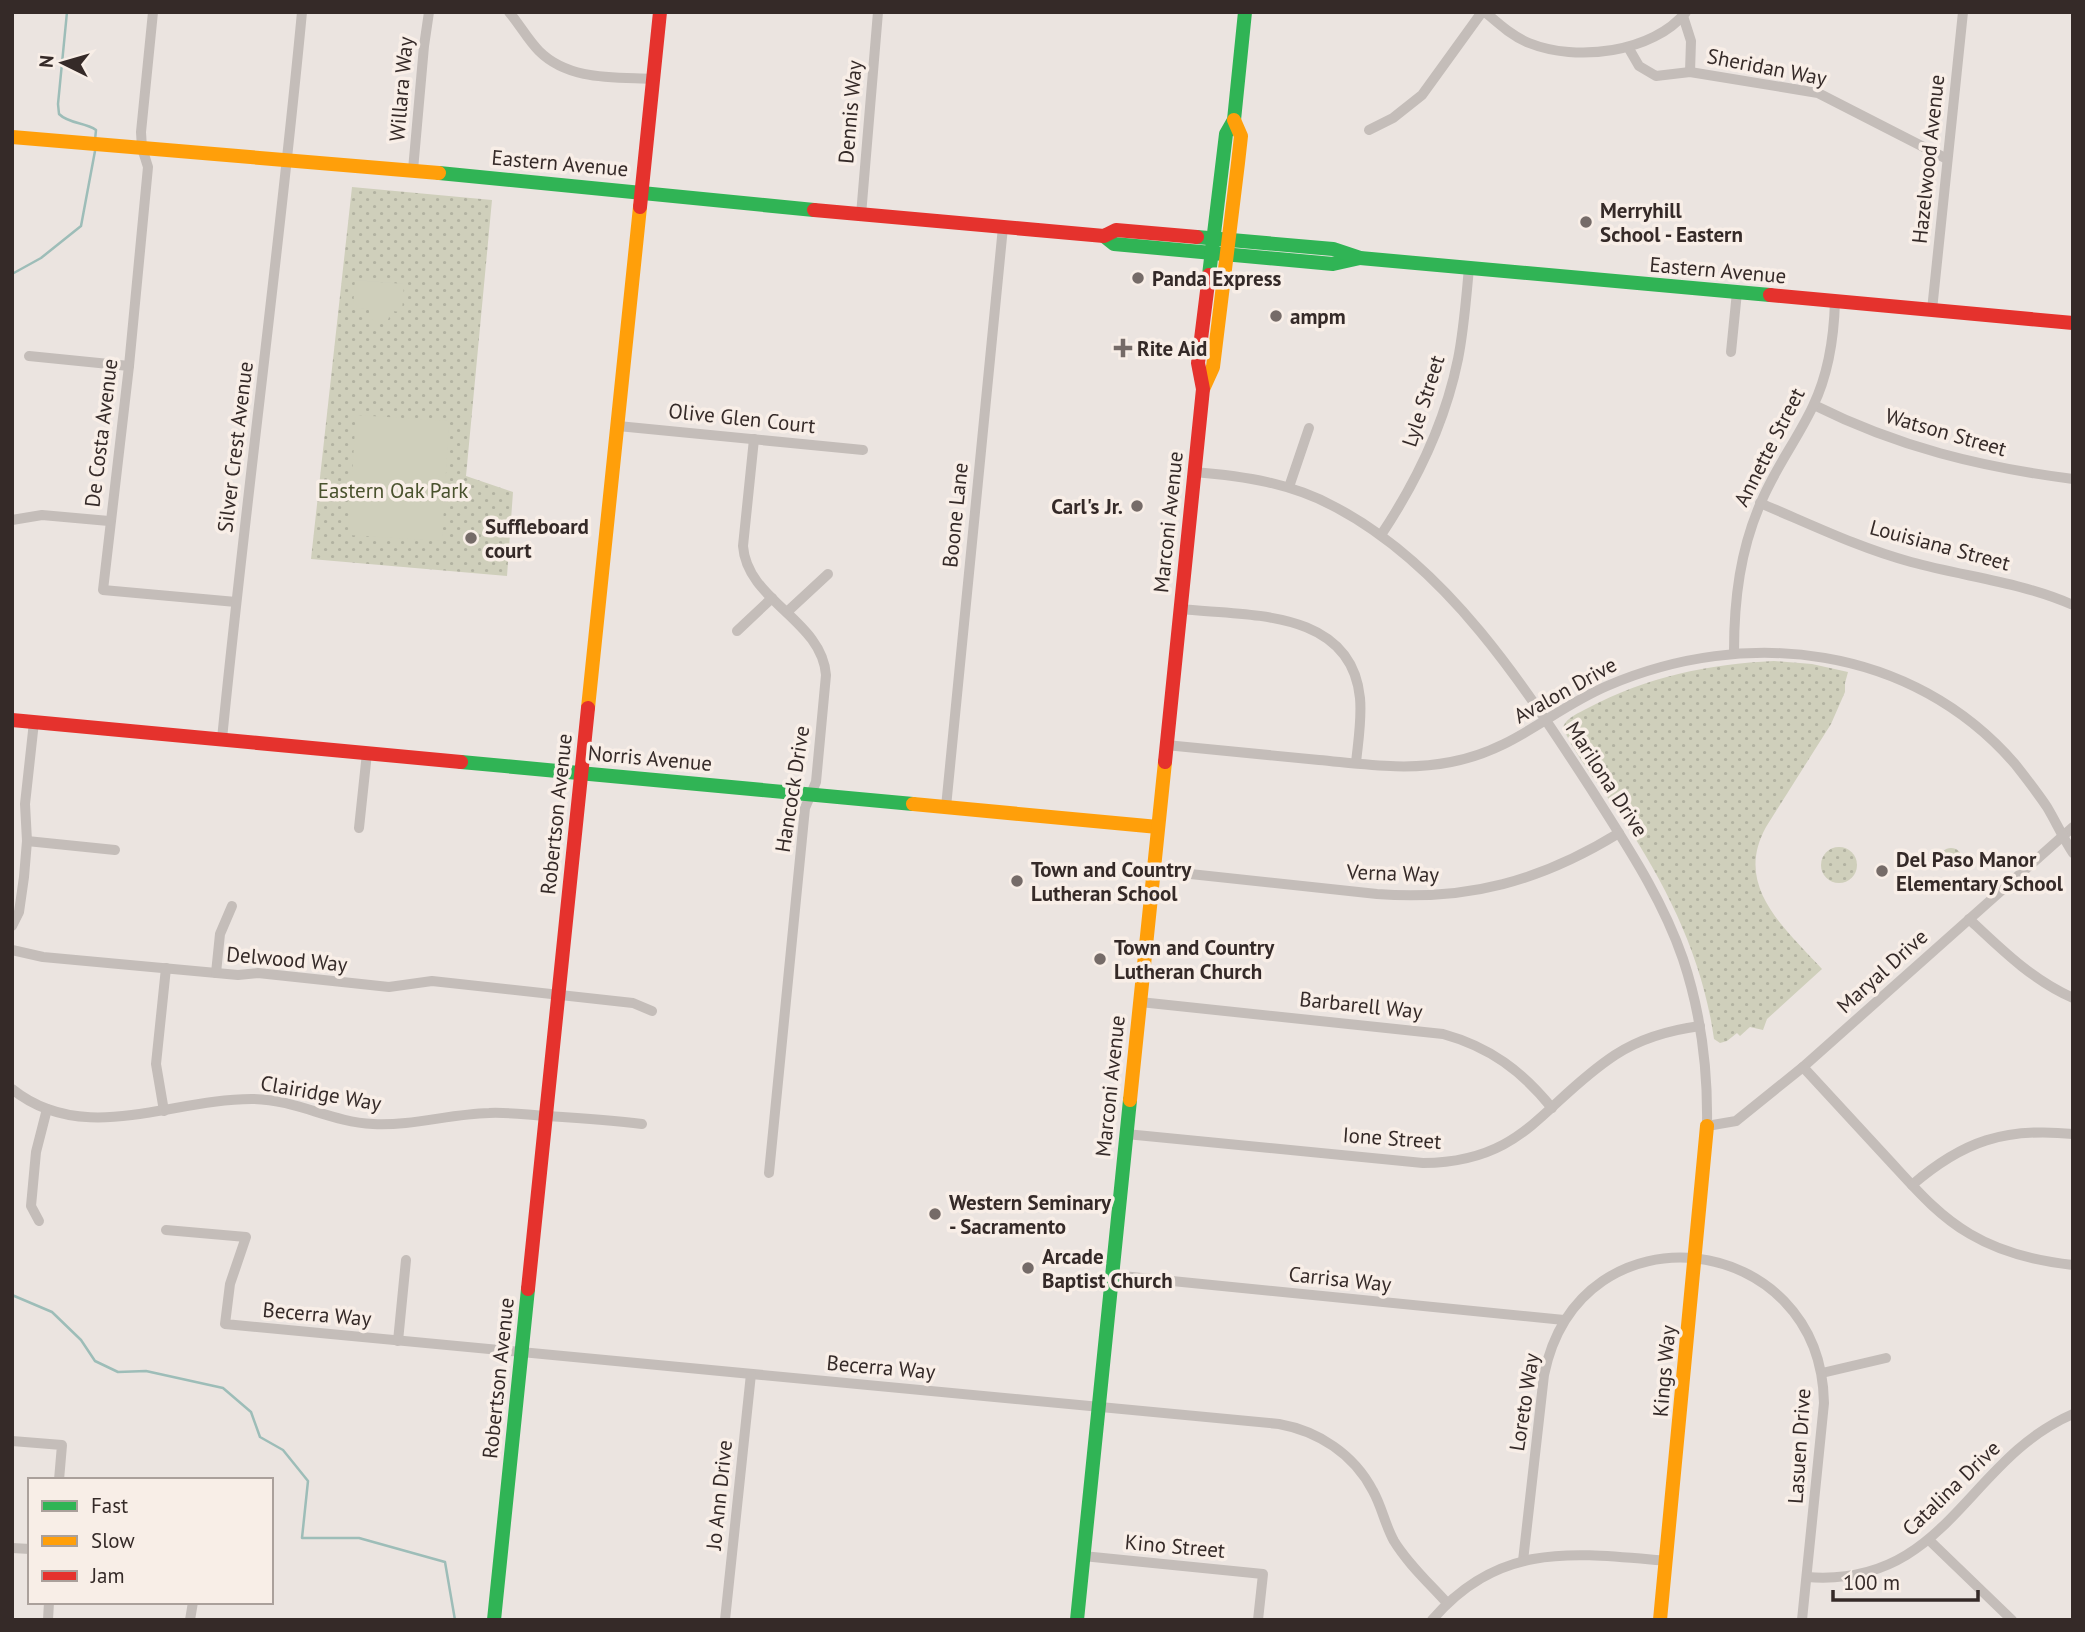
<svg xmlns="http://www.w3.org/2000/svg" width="2085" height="1632" font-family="'PT Sans',sans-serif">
  <defs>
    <pattern id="grass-dots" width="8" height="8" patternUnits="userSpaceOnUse" patternTransform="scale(1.75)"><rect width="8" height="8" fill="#cfcfbb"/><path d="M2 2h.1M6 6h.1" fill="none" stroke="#b2b2a1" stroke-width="1.8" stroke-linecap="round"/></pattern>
  </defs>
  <rect width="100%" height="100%" fill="#ebe4e0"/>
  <g fill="url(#grass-dots)">
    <polygon points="352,187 492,200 466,476 513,492 507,576 311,559"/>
    <path d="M1774 661 1812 664 1848 672 1845 683V692L1831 724 1766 827C1733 887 1785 928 1822 969L1767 1019 1763 1030 1750 1027 1740 1036 1737 1033 1727 1041 1720 1043 1714 1039C1703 959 1668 888 1624 821 1606 793 1575 757 1563 727 1567 717 1579 713 1588 708 1646 677 1709 664 1774 661Z"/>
    <circle cx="1839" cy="865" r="18"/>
    <circle cx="1951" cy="859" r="11"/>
  </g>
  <g fill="#cfcfbb">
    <path d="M355 280 404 284 402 312 391 311 388 320 378 323C370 320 369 317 369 309L353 308Z"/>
    <polygon points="356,415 449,421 442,541 348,535"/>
  </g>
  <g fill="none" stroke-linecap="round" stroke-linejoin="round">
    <g stroke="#9dbdb8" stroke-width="2.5">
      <path d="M67 12 58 104 59 114C69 124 85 122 96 130L95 140"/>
      <polyline points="12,274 41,258 81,226 95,151"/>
      <polyline points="12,1295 52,1312 81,1340 95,1361 118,1372 146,1371 223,1388 251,1412 260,1437 283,1450 308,1481 302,1538 359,1538 445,1562 455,1620"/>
    </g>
    <g stroke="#c4bdb9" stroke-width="10">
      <polyline points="153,12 141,132 142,148 148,167 129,366 103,590 236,602"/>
      <path d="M509 12C520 25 528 40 539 51 569 81 615 77 653 79"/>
      <path d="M1485 12C1499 24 1512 36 1529 43 1576 62 1653 53 1686 12"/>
      <polyline points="1683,16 1691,41 1690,72"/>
      <polyline points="1628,47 1639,66 1656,76 1690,72 1818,93 1947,159"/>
      <polyline points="1369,130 1393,118 1422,95 1482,12"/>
      <polyline points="413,170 424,46 429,12"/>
      <polyline points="861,215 878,12"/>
      <polyline points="1932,310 1963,12"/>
      <polyline points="1731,352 1737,292"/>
      <polyline points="29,356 129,366"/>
      <path d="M1814 405C1898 447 1980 467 2073 479"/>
      <polyline points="618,426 863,450"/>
      <path d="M754 439 743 546C747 601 822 620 826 675L816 782 805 808 769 1173"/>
      <path d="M1194 472C1244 476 1292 483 1337 508 1449 568 1525 687 1593 792 1627 846 1662 898 1683 959 1701 1013 1708 1069 1707 1126L1736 1121 1803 1067 2073 827"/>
      <polyline points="1289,487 1309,428"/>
      <path d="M1760 503C1810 524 1859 548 1911 562 1966 577 2021 582 2073 605"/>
      <polyline points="12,520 42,515 109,521"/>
      <path d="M1381 535C1417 481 1445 423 1458 359 1464 329 1466 299 1469 268"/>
      <path d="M1180 609C1247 616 1351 608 1360 698 1362 720 1358 742 1356 763"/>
      <polyline points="787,612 828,574"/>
      <polyline points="737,631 772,598"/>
      <path d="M1734 652C1734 600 1740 549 1762 500 1776 467 1798 438 1813 406 1829 373 1834 337 1835 301"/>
      <path d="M222 739C246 497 279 255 302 12"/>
      <path d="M1166 745C1217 750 1268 755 1319 760 1363 764 1407 771 1451 762 1515 750 1551 710 1607 686 1746 626 1912 645 2015 764 2026 778 2037 792 2047 807 2056 822 2063 838 2073 853"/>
      <polyline points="946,807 1003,227"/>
      <polyline points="359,828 367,753"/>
      <polyline points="27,841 115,850"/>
      <path d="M1153 870 1377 894C1468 901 1541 881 1619 833"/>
      <path d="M1969 919C2001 949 2032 980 2073 998"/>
      <polyline points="12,926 19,912 24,877 27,841 25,804 34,722"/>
      <polyline points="12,950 43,957 238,975 258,973 389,987 432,981 633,1003 652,1011"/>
      <polyline points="216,973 220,934 232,906"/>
      <path d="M1140 1002 1443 1034C1490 1047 1522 1071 1552 1108"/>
      <path d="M1803 1067C1831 1097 1859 1128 1887 1158 1913 1186 1937 1215 1970 1234 2002 1253 2036 1261 2073 1265"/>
      <path d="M12 1089C84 1147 172 1098 254 1099 297 1100 331 1122 373 1124 412 1126 450 1114 489 1113 508 1112 528 1115 547 1116 579 1118 611 1120 642 1124"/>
      <polyline points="164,1111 156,1064 166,968"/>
      <path d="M1126 1134 1423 1163C1525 1162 1541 1104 1615 1055 1641 1038 1670 1030 1700 1026"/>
      <path d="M1912 1185C1963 1141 2005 1127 2073 1134"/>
      <polyline points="39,1221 31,1206 36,1152 47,1109"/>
      <path d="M166 1230 246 1237 230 1284 225 1324 1279 1424C1318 1431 1354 1454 1373 1491 1382 1507 1385 1525 1394 1541 1408 1564 1429 1583 1447 1603"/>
      <polyline points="1112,1275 1564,1320"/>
      <polyline points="398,1341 406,1260"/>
      <polyline points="1822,1373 1886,1358"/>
      <polyline points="12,1441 62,1445 59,1480"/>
      <polyline points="1929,1540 2012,1620"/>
      <polyline points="12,1548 30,1549"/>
      <polyline points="1083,1556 1263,1574 1258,1620"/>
      <path d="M1523 1561 1544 1375C1580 1200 1821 1230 1824 1403L1802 1620"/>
      <path d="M1807 1577C1947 1588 1966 1460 2073 1414"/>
      <polyline points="48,1620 49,1602"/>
      <polyline points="190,1620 193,1602"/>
      <polyline points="725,1620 751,1374"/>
      <path d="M1432 1620C1500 1541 1574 1553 1667 1561"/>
    </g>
    <g stroke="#30b455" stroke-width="14">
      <polyline points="439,173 814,210"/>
      <polyline points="1104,236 1114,244 1333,264 1360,258"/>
      <polyline points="1197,237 1333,249 1360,258 1770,295"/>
      <polyline points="1209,275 1226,134 1234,120 1245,12"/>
      <polyline points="461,762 913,804"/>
      <polyline points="494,1620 528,1289"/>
      <polyline points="1077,1620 1130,1100"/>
    </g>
    <g stroke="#ff9f0a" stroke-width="14">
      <polyline points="12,137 439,173"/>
      <polyline points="1203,389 1213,367 1238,163 1241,136 1234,120"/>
      <polyline points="588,708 640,207"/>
      <polyline points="913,804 1158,827"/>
      <polyline points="1130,1100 1165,762"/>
      <polyline points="1660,1620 1707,1126"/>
    </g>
    <g stroke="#e5322d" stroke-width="14">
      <polyline points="640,207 660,12"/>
      <polyline points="814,210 1104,236 1116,230 1197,237"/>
      <polyline points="1770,295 2073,323"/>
      <polyline points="12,720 461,762"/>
      <polyline points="1165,762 1203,389 1198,363 1209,275"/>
      <polyline points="528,1289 588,708"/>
    </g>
  </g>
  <g fill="#756b68" stroke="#f8eee7" stroke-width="2.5">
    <circle cx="1586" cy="222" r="7"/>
    <circle cx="1138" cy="278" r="7"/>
    <circle cx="1276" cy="316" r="7"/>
    <path d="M1119.5 337.5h7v7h7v7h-7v7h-7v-7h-7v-7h7z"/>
    <circle cx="1137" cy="506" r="7"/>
    <circle cx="471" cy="538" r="7"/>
    <circle cx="1882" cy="871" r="7"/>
    <circle cx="1017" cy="881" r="7"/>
    <circle cx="1100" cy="959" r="7"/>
    <circle cx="935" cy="1214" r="7"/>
    <circle cx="1028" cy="1268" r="7"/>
  </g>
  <g text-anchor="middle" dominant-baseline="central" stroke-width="7" stroke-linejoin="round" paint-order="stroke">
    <g font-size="21" fill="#352a28" stroke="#f8eee7">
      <text transform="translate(1767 67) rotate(11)">Sheridan Way</text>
      <text transform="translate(401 89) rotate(-85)">Willara Way</text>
      <text transform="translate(850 112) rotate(-85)">Dennis Way</text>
      <text transform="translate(1928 159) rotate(-84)">Hazelwood Avenue</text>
      <text transform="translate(560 163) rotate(5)">Eastern Avenue</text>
      <text transform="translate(1718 270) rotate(5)">Eastern Avenue</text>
      <text transform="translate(1423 401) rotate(-72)">Lyle Street</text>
      <text transform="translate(742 418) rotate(6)">Olive Glen Court</text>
      <text transform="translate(1946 432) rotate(16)">Watson Street</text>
      <text transform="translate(101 433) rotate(-83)">De Costa Avenue</text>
      <text transform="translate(235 447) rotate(-83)">Silver Crest Avenue</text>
      <text transform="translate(1769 447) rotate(-63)">Annette Street</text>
      <text transform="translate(955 515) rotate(-84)">Boone Lane</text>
      <text transform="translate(1168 522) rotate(-84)">Marconi Avenue</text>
      <text transform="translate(1940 545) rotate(15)">Louisiana Street</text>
      <text transform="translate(1565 690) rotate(-29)">Avalon Drive</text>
      <text transform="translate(650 758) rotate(5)">Norris Avenue</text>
      <text transform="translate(1607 779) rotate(57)">Marilona Drive</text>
      <text transform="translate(792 789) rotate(-81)">Hancock Drive</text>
      <text transform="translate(556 814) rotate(-84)">Robertson Avenue</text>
      <text transform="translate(1393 873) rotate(2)">Verna Way</text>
      <text transform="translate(287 959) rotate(5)">Delwood Way</text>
      <text transform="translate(1882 971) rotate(-42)">Maryal Drive</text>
      <text transform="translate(1361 1005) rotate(6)">Barbarell Way</text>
      <text transform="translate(1110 1086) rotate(-84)">Marconi Avenue</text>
      <text transform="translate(321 1093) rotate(10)">Clairidge Way</text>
      <text transform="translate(1392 1138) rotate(4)">Ione Street</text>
      <text transform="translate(1340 1279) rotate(6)">Carrisa Way</text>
      <text transform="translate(317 1314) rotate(5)">Becerra Way</text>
      <text transform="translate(881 1367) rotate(5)">Becerra Way</text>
      <text transform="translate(1664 1371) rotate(-85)">Kings Way</text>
      <text transform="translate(498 1378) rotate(-84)">Robertson Avenue</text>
      <text transform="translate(1524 1402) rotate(-81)">Loreto Way</text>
      <text transform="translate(1799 1446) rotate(-86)">Lasuen Drive</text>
      <text transform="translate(1951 1488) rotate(-44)">Catalina Drive</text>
      <text transform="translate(719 1495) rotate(-84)">Jo Ann Drive</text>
      <text transform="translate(1175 1546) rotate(5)">Kino Street</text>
    </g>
    <g font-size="21" font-weight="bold" fill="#352a28" stroke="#f8eee7" text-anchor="start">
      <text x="1600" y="210">Merryhill<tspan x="1600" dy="24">School - Eastern</tspan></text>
      <text x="1152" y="278">Panda Express</text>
      <text x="1290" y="316">ampm</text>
      <text x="1137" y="348">Rite Aid</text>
      <text x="1123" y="506" text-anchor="end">Carl's Jr.</text>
      <text x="485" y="526">Suffleboard<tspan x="485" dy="24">court</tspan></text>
      <text x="1896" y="859">Del Paso Manor<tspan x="1896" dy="24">Elementary School</tspan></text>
      <text x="1031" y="869">Town and Country<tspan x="1031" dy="24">Lutheran School</tspan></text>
      <text x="1114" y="947">Town and Country<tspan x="1114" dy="24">Lutheran Church</tspan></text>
      <text x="949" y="1202">Western Seminary<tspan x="949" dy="24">- Sacramento</tspan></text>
      <text x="1042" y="1256">Arcade<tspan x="1042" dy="24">Baptist Church</tspan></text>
    </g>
    <g font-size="21" fill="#49522d" stroke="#f8eee7">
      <text x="393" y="490">Eastern Oak Park</text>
    </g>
  </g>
  <rect width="2085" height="1632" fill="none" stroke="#352a28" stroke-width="28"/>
  <rect x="28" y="1478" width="245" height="126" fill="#f8eee7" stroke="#aaa09b" stroke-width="2"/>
  <rect x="42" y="1501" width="35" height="10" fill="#30b455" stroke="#aaa09b" stroke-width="2"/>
  <text x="91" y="1513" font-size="21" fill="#352a28">Fast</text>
  <rect x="42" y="1536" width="35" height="10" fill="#ff9f0a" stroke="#aaa09b" stroke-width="2"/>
  <text x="91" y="1548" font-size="21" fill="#352a28">Slow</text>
  <rect x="42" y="1571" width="35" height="10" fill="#e5322d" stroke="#aaa09b" stroke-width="2"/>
  <text x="91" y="1583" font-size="21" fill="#352a28">Jam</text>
  <g transform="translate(63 63) rotate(275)" stroke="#f8eee7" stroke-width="5" paint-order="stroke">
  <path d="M0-5L12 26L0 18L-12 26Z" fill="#352a28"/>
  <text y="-10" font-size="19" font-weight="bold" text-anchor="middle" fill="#352a28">N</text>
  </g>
  <path d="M1833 1590v10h145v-10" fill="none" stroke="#352a28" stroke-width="3.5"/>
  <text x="1843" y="1590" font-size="21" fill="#352a28" stroke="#f8eee7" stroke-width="5" paint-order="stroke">100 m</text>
</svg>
